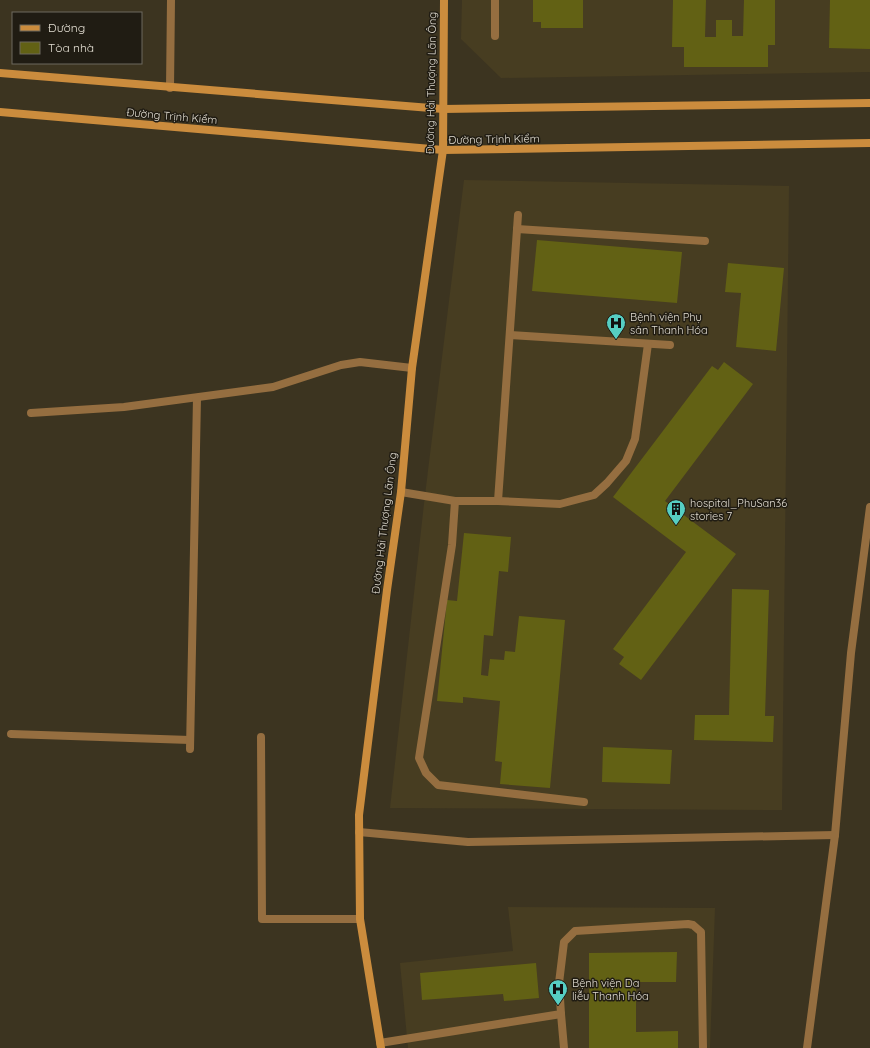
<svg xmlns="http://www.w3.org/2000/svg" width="870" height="1048" font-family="Quicksand,sans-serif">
  <rect width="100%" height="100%" fill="#3c3420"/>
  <g fill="#473d21">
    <polygon points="462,0 870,0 870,72 501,78 461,39"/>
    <polygon points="464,180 789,186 782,810 390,808 425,495"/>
    <polygon points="508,907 715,908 710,1048 408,1048 400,963 513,951"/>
  </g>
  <g fill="#626114">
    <polygon points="533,0 583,0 583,28 541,28 541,22 533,22"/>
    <polygon points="673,0 706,0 705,37 716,37 716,20 732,20 732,36 743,36 744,0 775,0 775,45 768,45 768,67 684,67 684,47 672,47"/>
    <polygon points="830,0 870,0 870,49 829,48"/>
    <polygon points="537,240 682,252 677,303 532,291"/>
    <polygon points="728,263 784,268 776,351 736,347 741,293 725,292"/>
    <polygon points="724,362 753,384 665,501 736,554 641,680 619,664 624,657 613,649 686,552 613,497 712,366 718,370"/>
    <polygon points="464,533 511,537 508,572 499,571 493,636 484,635 481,675 488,676 490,659 504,660 505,651 515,652 519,616 565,620 550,788 500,784 502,762 495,761 500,701 463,697 463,703 437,701 447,600 457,601"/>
    <polygon points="732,589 769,590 765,716 774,716 773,742 694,740 695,715 729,715"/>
    <polygon points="603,747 672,750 670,784 602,782"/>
    <polygon points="677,952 676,982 636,982 636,1032 678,1031 678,1048 589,1048 589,953"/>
    <polygon points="536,963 539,998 504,1001 503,994 422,1000 420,973"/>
  </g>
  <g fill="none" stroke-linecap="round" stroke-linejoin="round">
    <g stroke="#956e40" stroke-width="8">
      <polyline points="495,36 495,0"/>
      <polyline points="517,229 705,241"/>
      <polyline points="510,335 670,345"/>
      <polyline points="401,492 455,501 498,501 560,504 594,495 607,483 626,461 635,439 648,344"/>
      <polyline points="455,501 452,545 419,758 426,773 438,785 584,802"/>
      <polyline points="498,501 518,215"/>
      <polyline points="561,1014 564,1048"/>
      <polyline points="380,1043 561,1014 559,983 564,942 575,931 688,924 693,925 701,932 703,1048"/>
    </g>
    <g stroke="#956e40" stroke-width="8">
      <polyline points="170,88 171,0"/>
      <polyline points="31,413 124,407 273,387 341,365 360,362 412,368"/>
      <polyline points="11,734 190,740"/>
      <polyline points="261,737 262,919 360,919"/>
      <polyline points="190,749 197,398"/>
      <polyline points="359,832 468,842 835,835"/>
      <polyline points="807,1048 835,835 851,653 870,507"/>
    </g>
    <g stroke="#cb8c3d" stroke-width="8">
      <polyline points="0,73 443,109 870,103"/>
      <polyline points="0,112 443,150 870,143"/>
      <polyline points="381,1048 360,919 359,815 387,590 401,492 412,368 443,150 444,0"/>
    </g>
  </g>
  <defs>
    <g id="hospital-pin" transform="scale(1)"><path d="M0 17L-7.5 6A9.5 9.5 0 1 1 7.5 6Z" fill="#56cec3" stroke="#201c13"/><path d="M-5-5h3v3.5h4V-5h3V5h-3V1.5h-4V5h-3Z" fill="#111"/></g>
    <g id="building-pin" transform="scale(1)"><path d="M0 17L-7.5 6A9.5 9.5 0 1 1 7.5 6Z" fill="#56cec3" stroke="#201c13"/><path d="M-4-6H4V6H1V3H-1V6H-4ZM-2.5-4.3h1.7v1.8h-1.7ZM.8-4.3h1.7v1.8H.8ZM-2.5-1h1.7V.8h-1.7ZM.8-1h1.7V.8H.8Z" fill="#111"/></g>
  </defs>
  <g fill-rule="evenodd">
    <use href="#hospital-pin" x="616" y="323"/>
    <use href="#building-pin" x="676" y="509"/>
    <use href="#hospital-pin" x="558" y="989"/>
  </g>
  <g text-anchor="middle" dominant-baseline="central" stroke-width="3" stroke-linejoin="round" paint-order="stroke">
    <g font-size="11" fill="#e1dcd0" stroke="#201c13">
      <text transform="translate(431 83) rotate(-89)">Đường Hải Thượng Lãn Ông</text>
      <text transform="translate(172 116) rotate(5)">Đường Trịnh Kiểm</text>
      <text transform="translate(494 139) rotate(-1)">Đường Trịnh Kiểm</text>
      <text transform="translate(384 523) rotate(-83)">Đường Hải Thượng Lãn Ông</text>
    </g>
    <g font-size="11" fill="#e1dcd0" stroke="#201c13" text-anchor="start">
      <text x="630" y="317">Bệnh viện Phụ<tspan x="630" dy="13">sản Thanh Hóa</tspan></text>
      <text x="690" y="503">hospital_PhuSan36<tspan x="690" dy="13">stories 7</tspan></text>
      <text x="572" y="983">Bệnh viện Da<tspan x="572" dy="13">liễu Thanh Hóa</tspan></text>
    </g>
  </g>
  <rect x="12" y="12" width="130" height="52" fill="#201c13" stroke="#6d695f"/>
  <rect x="20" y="25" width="20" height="6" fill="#cb8c3d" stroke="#6d695f"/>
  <text x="48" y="32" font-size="12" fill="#e1dcd0">Đường</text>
  <rect x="20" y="42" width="20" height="12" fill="#626114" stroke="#6d695f"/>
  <text x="48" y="52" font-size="12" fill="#e1dcd0">Tòa nhà</text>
</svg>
